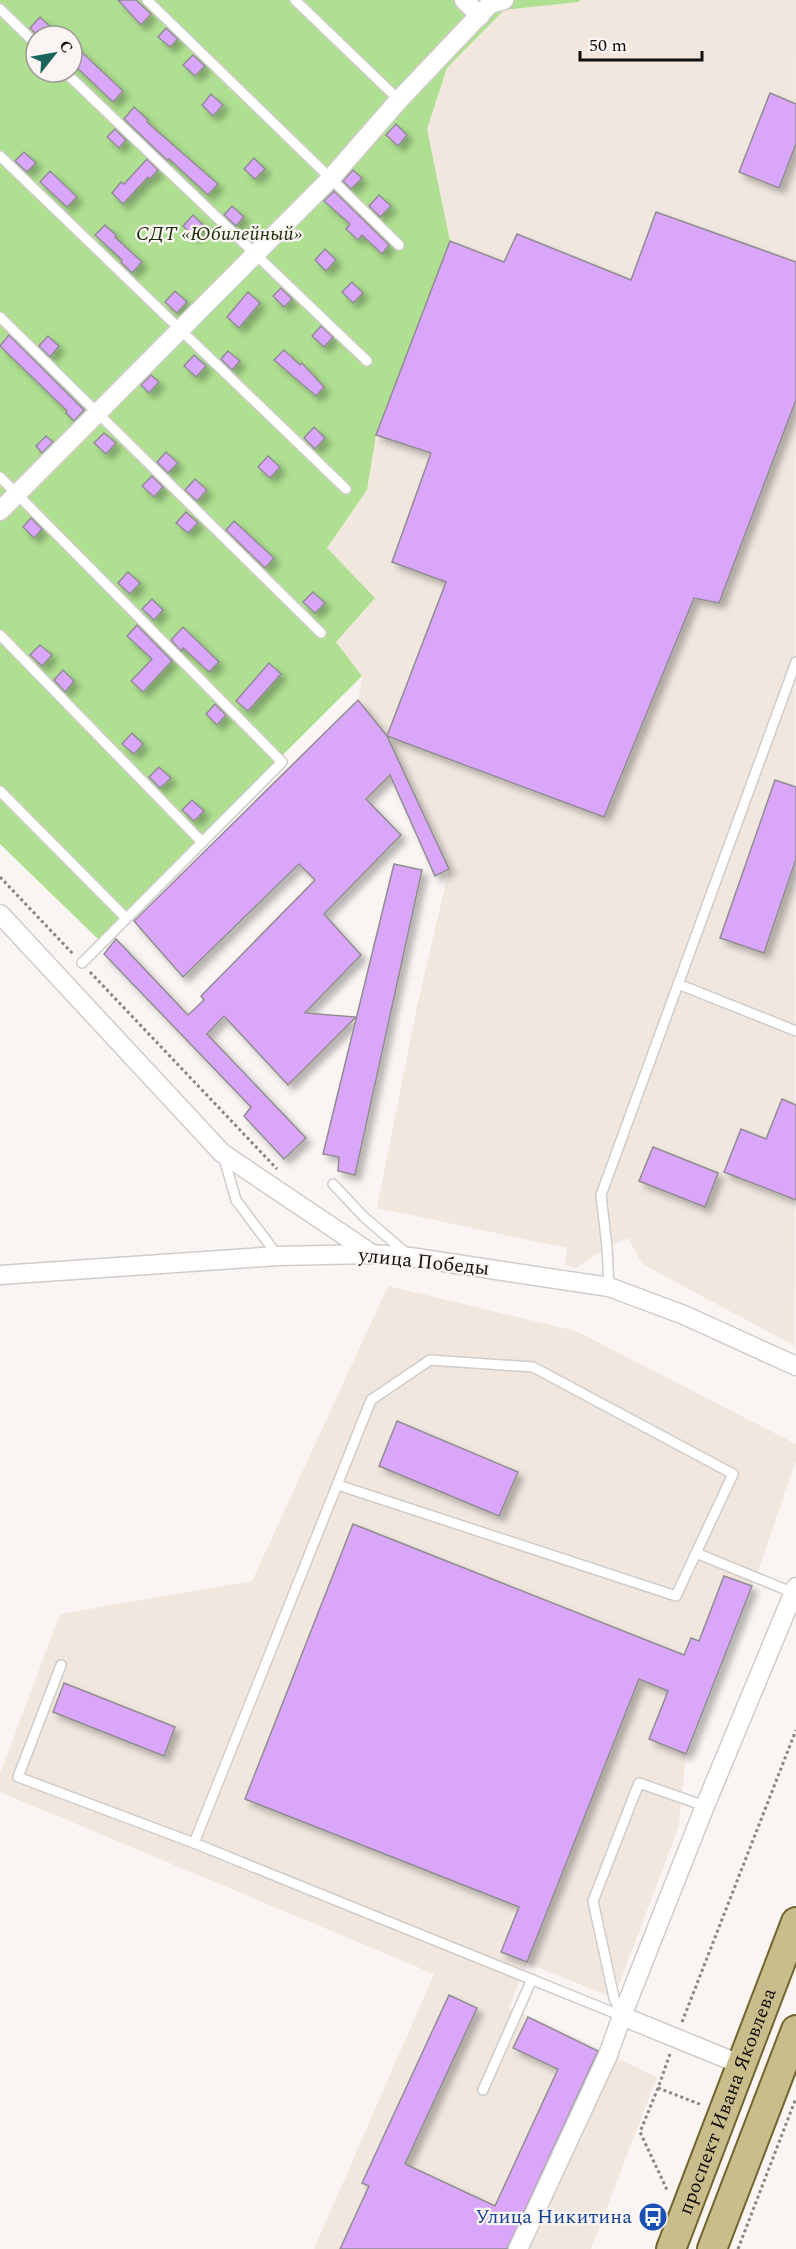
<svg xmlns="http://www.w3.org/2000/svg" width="796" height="2249" font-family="Spectral,serif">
  <defs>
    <filter id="shadow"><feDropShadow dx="5.5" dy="5.5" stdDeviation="3" flood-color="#0004"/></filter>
  </defs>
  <rect width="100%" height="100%" fill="#faf5f2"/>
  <g fill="#f1e7df">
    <polygon points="580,0 796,0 795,1346 642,1264 628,1238 607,1247 576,1268 565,1265 567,1248 377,1208 416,1011 449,869 387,736 358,700 362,676 336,642 327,548 367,490 376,435 450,241 427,129 447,68 504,10 579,2"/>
    <polygon points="388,1286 576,1331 796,1444 796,1460 759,1569 686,1754 679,1826 614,1998 527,1963 509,2007 657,2077 591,2249 314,2249 434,1974 0,1792 0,1774 60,1614 252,1581"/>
  </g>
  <path fill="#afe091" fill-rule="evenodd" d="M0 0H580L579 2 504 10 447 68 427 129 450 241 376 435 367 490 327 548 375 598 336 642 362 676 98 939 0 844ZM36 36H72V72H36Z"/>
  <g fill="#daa6f9" stroke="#908d91" stroke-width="1.5" filter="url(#shadow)">
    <polygon points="118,0 136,0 151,14 141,25"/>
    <polygon points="40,17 60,36 38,36 30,28"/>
    <polygon points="166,28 178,39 170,47 158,37"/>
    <polygon points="72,43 123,91 113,102 72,63"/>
    <polygon points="193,55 205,66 195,76 183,65"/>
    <polygon points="770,93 796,104 796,144 779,188 739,172"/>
    <polygon points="211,94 223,105 213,116 202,105"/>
    <polygon points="134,107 148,120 147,122 218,184 208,195 169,159 167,160 124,119"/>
    <polygon points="396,124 407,135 398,146 386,135"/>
    <polygon points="115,129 126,140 119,148 107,137"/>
    <polygon points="24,152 36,163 27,172 15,161"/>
    <polygon points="254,158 265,169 255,179 244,169"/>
    <polygon points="147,159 158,170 150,179 148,177 123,204 112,193 121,182 124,184"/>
    <polygon points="353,170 362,178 351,189 343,181"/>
    <polygon points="50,171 77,197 67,207 40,182"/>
    <polygon points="334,191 389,245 382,254 362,235 358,240 346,229 350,224 324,201"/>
    <polygon points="379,195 391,206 380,217 369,206"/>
    <polygon points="232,206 244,217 236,226 224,215"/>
    <polygon points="656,212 796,262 796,400 719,603 694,598 604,817 387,736 446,582 392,562 431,453 376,435 450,241 504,262 517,234 631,280"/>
    <polygon points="193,215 204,226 194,237 183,226"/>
    <polygon points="105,225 116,235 115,237 142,262 132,273 121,262 122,260 95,235"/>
    <polygon points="325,249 336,260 326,271 315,260"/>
    <polygon points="352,282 363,293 353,303 342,292"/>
    <polygon points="281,288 292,299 284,307 273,296"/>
    <polygon points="175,291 187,302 177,313 165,302"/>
    <polygon points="248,292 260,303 239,328 227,317"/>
    <polygon points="321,326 333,337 324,347 312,336"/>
    <polygon points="9,335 84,410 74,421 66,413 67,411 0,346"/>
    <polygon points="48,336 59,346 50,357 39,346"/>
    <polygon points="284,350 300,365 302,363 324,387 316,396 274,360"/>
    <polygon points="228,351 240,361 232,370 221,359"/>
    <polygon points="194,355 206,366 196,377 184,366"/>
    <polygon points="151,375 159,382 149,393 141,385"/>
    <polygon points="314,427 325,438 315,449 304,438"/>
    <polygon points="104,433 116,443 106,454 94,443"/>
    <polygon points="46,436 53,442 42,453 36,446"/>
    <polygon points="166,452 178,463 168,473 157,462"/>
    <polygon points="268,456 280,467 270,478 258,467"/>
    <polygon points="152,476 163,487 154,497 142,486"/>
    <polygon points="195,479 207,490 197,501 185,490"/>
    <polygon points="186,512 198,523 188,533 176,523"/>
    <polygon points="31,518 42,529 34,538 23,527"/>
    <polygon points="234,521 274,558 265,568 226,530"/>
    <polygon points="128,572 140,583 130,594 118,583"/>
    <polygon points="313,592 325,603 315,613 303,602"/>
    <polygon points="152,599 163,610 154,620 142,609"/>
    <polygon points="137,625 172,661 143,692 131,681 152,659 127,636"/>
    <polygon points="183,627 219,662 209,672 183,648 181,651 171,640"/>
    <polygon points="40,645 52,655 42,666 30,655"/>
    <polygon points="269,663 281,674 248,711 236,701"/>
    <polygon points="63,670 74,681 65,692 54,680"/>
    <polygon points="358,700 387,736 449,869 435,876 390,775 366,799 401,835 324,914 361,955 305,1013 356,1017 288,1085 224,1016 207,1034 306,1138 284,1159 244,1116 251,1107 104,954 116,939 188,1015 204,1000 201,996 315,880 299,864 183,977 134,921"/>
    <polygon points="215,704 226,715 217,725 206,714"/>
    <polygon points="132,733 143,744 134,754 122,744"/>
    <polygon points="159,767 171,778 160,788 149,777"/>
    <polygon points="775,780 796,787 796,859 764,953 720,938"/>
    <polygon points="192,800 204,811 194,821 182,810"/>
    <polygon points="394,864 422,870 355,1175 338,1171 339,1157 323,1154"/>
    <polygon points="782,1099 796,1105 796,1200 724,1172 741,1129 766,1139"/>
    <polygon points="653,1147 718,1173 705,1207 639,1181"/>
    <polygon points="397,1421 518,1472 499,1516 379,1466"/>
    <polygon points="353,1524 684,1655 691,1638 699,1641 724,1576 752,1586 686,1754 649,1739 668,1691 639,1679 527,1962 501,1952 519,1907 245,1799"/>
    <polygon points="64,1683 175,1727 164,1756 53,1712"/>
    <polygon points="449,1995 477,2008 405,2164 495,2206 558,2069 513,2048 528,2017 598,2051 507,2249 340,2249 369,2186 362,2183"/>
  </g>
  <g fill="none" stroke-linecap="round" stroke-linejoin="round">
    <g stroke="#d0ccc9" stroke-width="12">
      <g id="service">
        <polyline points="147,0 399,245"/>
        <polyline points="295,0 399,100"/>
        <polyline points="0,9 36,44"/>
        <polyline points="65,72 367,361"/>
        <polyline points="0,156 346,489"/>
        <polyline points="0,317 321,633"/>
        <polyline points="0,477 282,762 82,963"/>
        <polyline points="0,635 202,842"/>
        <polyline points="0,791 126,918"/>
        <polyline points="678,984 796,1031"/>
        <polyline points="223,1155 236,1200 278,1256"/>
        <polyline points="333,1184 364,1217 406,1253"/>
        <polyline points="609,1287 607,1247 601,1195 796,662"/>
        <polyline points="338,1485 676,1596 696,1553 794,1593"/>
        <polyline points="61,1665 18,1777 194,1843 622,2016"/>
        <polyline points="194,1843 371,1400 430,1360 533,1367 733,1474 696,1553"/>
        <polyline points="621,2013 614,1998 593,1901 639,1783 705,1806"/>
        <polyline points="483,2090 532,1979"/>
      </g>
    </g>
    <g stroke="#d0ccc9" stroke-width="21">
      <g id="minor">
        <polyline points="464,0 480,16"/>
        <polyline points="0,511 331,178 399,100 490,4 504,0"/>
        <polyline points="0,914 222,1153 372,1254"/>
        <polyline points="0,1275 278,1256 372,1254 410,1257 609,1287 684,1315 796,1366"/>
        <polyline points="622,2016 742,2065"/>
        <polyline points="518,2249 608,2055 622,2016 705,1806 796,1587"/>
      </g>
    </g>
    <g stroke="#72642e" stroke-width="32">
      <g id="primary">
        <path id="s1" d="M671 2249 796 1922"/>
        <polyline points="712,2249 796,2030"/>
      </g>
    </g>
    <g stroke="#888583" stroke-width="3" stroke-dasharray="3 3" stroke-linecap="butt">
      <polyline points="0,877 73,954"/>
      <polyline points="90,972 277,1169"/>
      <polyline points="682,2022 796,1730"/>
      <polyline points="670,2054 658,2088 702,2105"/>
      <polyline points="658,2088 640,2132 668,2192"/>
      <polyline points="738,2249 796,2098"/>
    </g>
    <use href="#service" stroke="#fff" stroke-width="9"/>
    <use href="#minor" stroke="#fff" stroke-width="18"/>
    <use href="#primary" stroke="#cabd8c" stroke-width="28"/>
  </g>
  <defs>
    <g id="bus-disc" transform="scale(1.5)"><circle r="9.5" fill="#1a4fb4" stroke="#faf5f2"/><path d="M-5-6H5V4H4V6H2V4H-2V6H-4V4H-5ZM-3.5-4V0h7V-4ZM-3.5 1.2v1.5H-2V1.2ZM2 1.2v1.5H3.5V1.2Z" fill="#fff"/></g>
  </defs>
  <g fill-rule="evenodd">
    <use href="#bus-disc" x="653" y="2217"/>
  </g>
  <g text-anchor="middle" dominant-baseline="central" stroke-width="4.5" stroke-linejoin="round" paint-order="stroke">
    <g font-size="20" font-style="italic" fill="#1c300d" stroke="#faf5f2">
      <text x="219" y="234">СДТ «Юбилейный»</text>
    </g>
    <g font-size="20" fill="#100f0e" stroke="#faf5f2">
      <text transform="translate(424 1262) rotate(6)">улица Победы</text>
      <text stroke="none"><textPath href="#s1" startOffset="158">проспект Ивана Яковлева</textPath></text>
    </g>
    <g font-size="20" fill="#164399" stroke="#faf5f2" text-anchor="end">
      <text x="632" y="2217">Улица Никитина</text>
    </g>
  </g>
  <g transform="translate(54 54) rotate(59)"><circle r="28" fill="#faf5f2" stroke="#9c9997" stroke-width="1.5"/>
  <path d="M0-4.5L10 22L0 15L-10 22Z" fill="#19645b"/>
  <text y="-9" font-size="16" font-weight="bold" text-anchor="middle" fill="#100f0e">С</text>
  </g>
  <path d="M580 51v9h122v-9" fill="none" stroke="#100f0e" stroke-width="3"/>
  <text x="589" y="51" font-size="18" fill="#100f0e" stroke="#faf5f2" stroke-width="4.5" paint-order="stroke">50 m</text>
</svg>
